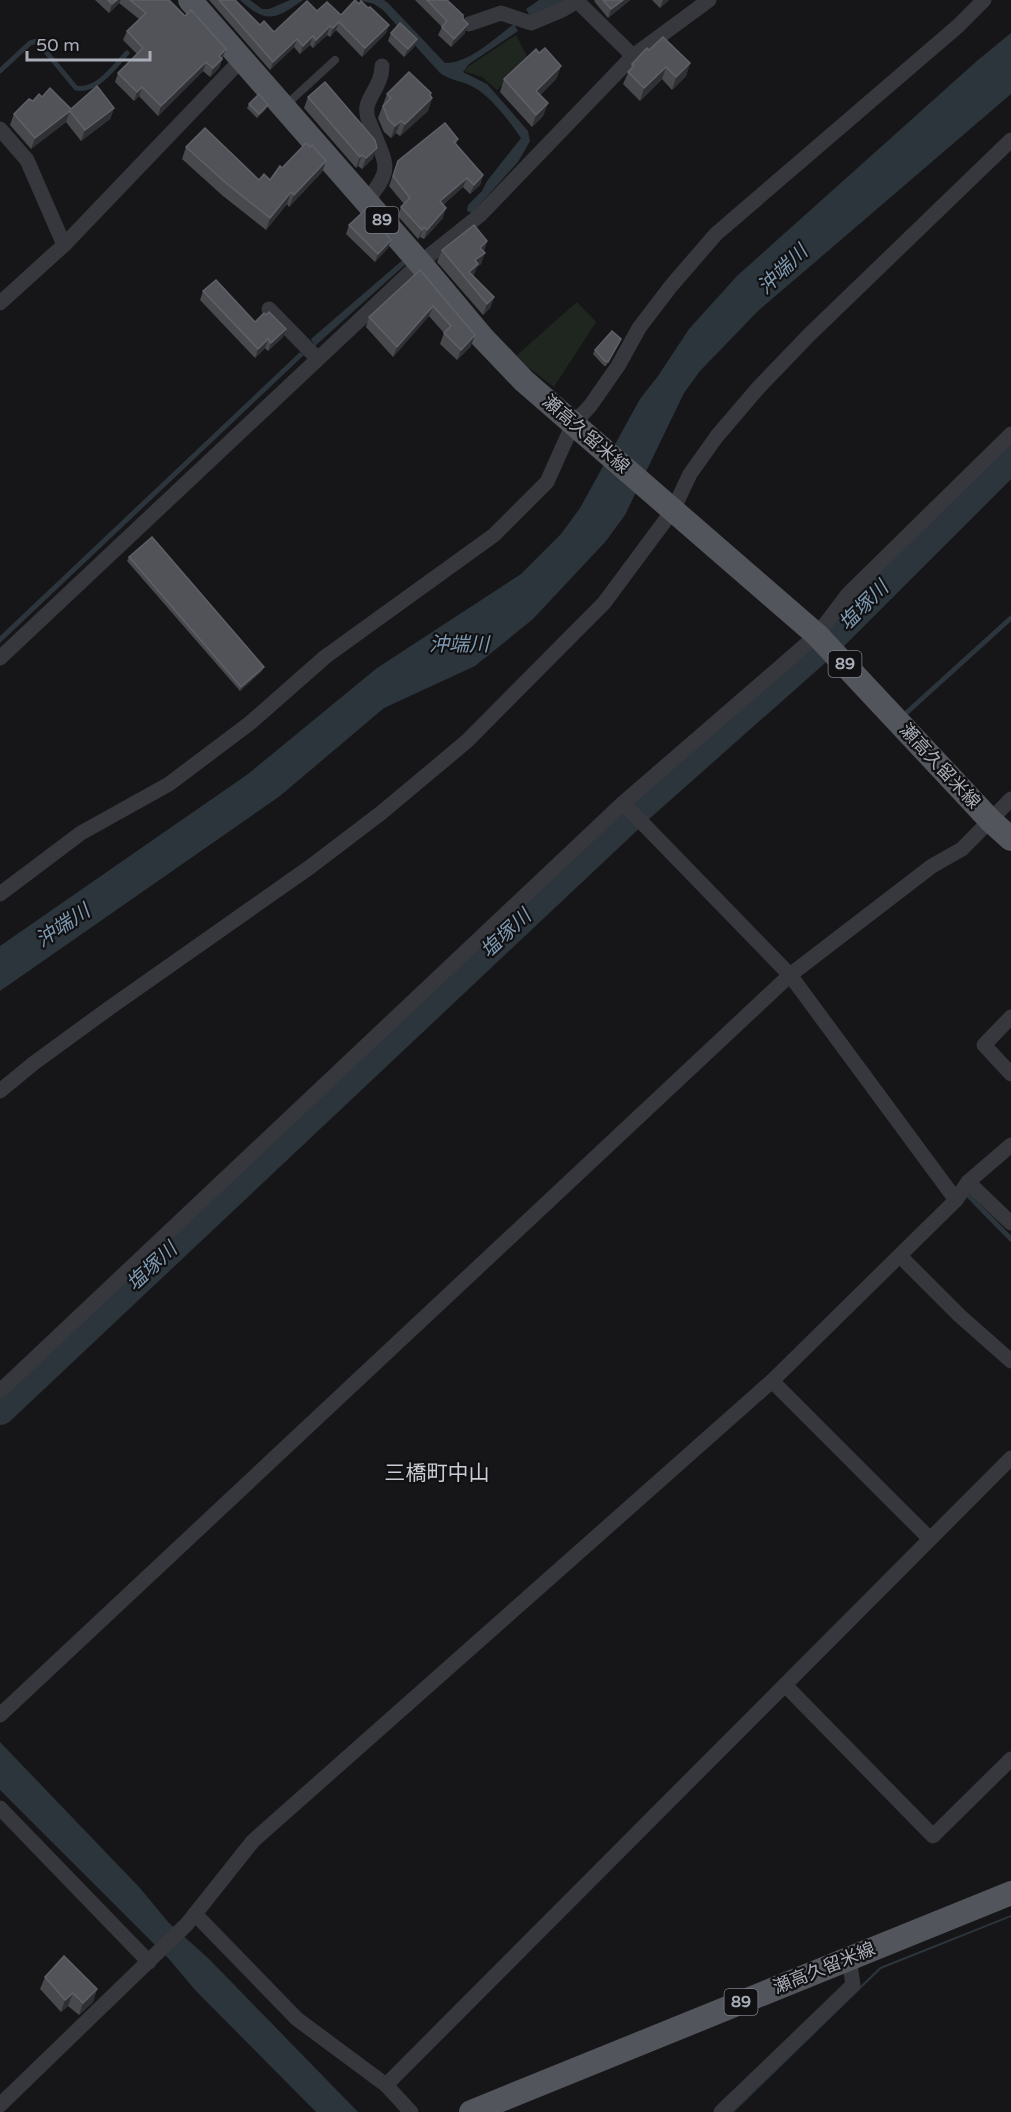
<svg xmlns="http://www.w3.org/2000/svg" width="1011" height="2112" font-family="'Varela Round','Noto Sans JP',sans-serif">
  <rect width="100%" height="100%" fill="#161618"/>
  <g fill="#1e261f">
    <polygon points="516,35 529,60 497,90 482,77 464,71 469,66"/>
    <polygon points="577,302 596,322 554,387 515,357"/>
  </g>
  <g fill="#2c353c">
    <path d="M240 0H250L262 9H269L290 0H303C275 20 266 24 240 0Z"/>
    <path d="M358 0H384L389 4 445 63C470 63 494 38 514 24L518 31 469 64 463 72 487 84 528 131 530 141 518 162 472 213 467 211 468 205 482 191 487 181 521 138C511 123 490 96 475 88 464 81 451 81 440 73L383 10 374 4Z"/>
    <polygon points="539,0 567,0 531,18 526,9"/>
    <polygon points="1011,33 1011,94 758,311 700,371 684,393 625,515 606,541 533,619 475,666 384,708 280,796 0,991 0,946 248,774 377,668 521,574 561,534 580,508 640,399 658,376 689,329 737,276 978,60"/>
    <polygon points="405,258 407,263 315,346 311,339"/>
    <polygon points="300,352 304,355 0,643 0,636"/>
    <polygon points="0,1742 139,1887 169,1923 209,1959 358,2112 316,2112 196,1991 168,1958 0,1790"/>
    <polygon points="1011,1915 1011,1917 881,1969 734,2112 731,2112 880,1967"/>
  </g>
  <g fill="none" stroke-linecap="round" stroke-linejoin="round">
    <g stroke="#2c353c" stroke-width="5">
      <path d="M0 71 30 43 37 41 76 88C97 92 114 67 127 53"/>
      <polyline points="907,718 904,715 1011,618"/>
      <polyline points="964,1191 1011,1239"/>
    </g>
    <polyline stroke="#2c353c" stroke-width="30" points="0,1410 640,807 834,635 1011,458"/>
    <polyline stroke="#37383d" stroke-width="8" points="287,104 335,60"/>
    <g stroke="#37383d" stroke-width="15">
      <polyline points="576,0 633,56"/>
      <polyline points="469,24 501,13 531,23 562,10 579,0"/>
      <polyline points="0,129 27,160 64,245"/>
      <path d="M366 202C392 169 388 168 373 131 371 125 367 119 367 113 364 99 382 87 382 66"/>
      <polyline points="0,303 64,245 242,59"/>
      <polyline points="269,309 317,358"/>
      <polyline points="0,658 420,263 480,215 633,56 709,0"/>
      <polyline points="623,803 817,635 848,594 1011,434"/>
      <polyline points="0,894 81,833 169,784 250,723 325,657 494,535 547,482 573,424 590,406 618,366 639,328 671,286 716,234 958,26 984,0"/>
      <polyline points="1011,1017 984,1045 1011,1074"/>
      <polyline points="0,1091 34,1063 108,1009 310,867 381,813 467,741 604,603 673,510 690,474 717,436 759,387 809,335 1011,140"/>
      <polyline points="968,1182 1011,1223"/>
      <polyline points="900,1256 960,1316 1011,1361"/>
      <polyline points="772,1381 930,1539"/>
      <polyline points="0,1391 623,803 790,975 956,1200"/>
      <polyline points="785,1685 933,1836 1011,1759"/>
      <polyline points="0,1715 790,975 932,866 962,849 1011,799"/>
      <polyline points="0,1808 149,1962"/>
      <polyline points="195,1914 297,2019 386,2085 411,2112"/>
      <polyline points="386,2085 1011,1458"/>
      <polyline points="0,2105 187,1924 253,1841 772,1381 956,1200 968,1182 1011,1145"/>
      <polyline points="721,2112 853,1985 849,1958"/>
    </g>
    <g stroke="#53555c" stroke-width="24">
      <polyline points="190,0 420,263 482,337 524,381 817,635 991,821 1011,839"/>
      <polyline points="471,2112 1011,1893"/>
    </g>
  </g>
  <g fill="#47494d">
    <polygon points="95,0 169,0 185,16 226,49 219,68 210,77 203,71 158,116 139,96 134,101 115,82 118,73 137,54 123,40 127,31 139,19 119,3 109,13"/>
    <polygon points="209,0 235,0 260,25 274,32 317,11 341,15 359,4 368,8 389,25 386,33 362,57 336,30 330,37 327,35 313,48 310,45 300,54 294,47 270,70"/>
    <polygon points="415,0 447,0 465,33 451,47 438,35 442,27"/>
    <polygon points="595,0 630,0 608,18 594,1"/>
    <polygon points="652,0 669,0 660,8"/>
    <polygon points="391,33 417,39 414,47 404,57 388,41"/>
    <polygon points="649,50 690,63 686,76 672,90 662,79 640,101 623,84 632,64"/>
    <polygon points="539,53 561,66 556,79 540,95 548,103 543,116 532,127 500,92 504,79"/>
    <polygon points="387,94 430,96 432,98 428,111 400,136 396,133 391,138 384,132 378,118"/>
    <polygon points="42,97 71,109 114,108 110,119 81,141 66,122 31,149 10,125 14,114 33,101"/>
    <polygon points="308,97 373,158 362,169 358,166 356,168 304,108"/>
    <polygon points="249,104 266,109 257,118 247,108"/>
    <polygon points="458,139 456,144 483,175 480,185 470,194 463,187 443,205 443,218 424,239 420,237 418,239 398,216 401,207 404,204 389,186 398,161"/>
    <polygon points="186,147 259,180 270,180 282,168 326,161 322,172 289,207 287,204 266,230 223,196 182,159"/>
    <polygon points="349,225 391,240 388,248 375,262 346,234"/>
    <polygon points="487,241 484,251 481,264 477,267 473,276 494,297 490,308 483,315 437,262 442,250"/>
    <polygon points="420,270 471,346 457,360 440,344 444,333 429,316 393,357 366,327 369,317"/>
    <polygon points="203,291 255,322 283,337 268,351 265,348 255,358 200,300"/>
    <polygon points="621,339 606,366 604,366 593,354 595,350"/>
    <polygon points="129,557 262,671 240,691 127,561"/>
    <polygon points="45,1977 97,1989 93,2002 79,2015 68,2006 61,2012 40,1989"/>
  </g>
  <g fill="#2f3033">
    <polygon points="117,0 121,0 119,3 109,13 112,4"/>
    <polygon points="623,0 630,0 608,18 611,9"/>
    <polygon points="663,0 669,0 660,8"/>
    <polygon points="339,22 336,30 330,37 333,28"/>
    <polygon points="468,24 465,33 451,47 454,39"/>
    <polygon points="389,25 386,33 362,57 365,48"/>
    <polygon points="330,26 327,35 313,48 316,40"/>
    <polygon points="313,36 310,45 300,54 303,46"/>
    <polygon points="297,39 294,47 270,70 273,62"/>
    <polygon points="417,39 414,47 404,57 408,49"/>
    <polygon points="226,49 222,58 219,56"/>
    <polygon points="222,59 219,68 210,77 213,68"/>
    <polygon points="206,62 203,71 158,116 161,106"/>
    <polygon points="690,63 686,76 672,90 676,77"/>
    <polygon points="561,66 556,79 532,104 536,91"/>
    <polygon points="666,67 662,79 640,101 644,88"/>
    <polygon points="142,87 139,96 134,101 137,92"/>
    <polygon points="431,93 428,102 432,98 428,111 400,136 405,124"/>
    <polygon points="548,103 543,116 532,127 536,115"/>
    <polygon points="268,105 266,109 257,118 259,114"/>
    <polygon points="114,108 110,119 81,141 85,130"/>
    <polygon points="70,111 66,122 31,149 35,138"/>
    <polygon points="401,121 396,133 391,138 395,126"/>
    <polygon points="377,148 373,158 362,169 366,158"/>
    <polygon points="362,155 358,166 356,168 360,157"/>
    <polygon points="326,161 322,172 289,207 294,195"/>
    <polygon points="483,175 480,185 470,194 474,185"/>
    <polygon points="467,178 463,187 436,211 440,201"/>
    <polygon points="291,192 287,204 266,230 270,218"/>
    <polygon points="446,208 443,218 424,239 427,230"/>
    <polygon points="424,227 420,237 418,239 422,230"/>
    <polygon points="391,240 388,248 375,262 378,254"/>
    <polygon points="487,241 483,252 480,248"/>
    <polygon points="485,253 481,264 477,267 474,275 467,281 469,272 475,260"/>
    <polygon points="494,297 490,308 483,315 487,304"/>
    <polygon points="433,306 429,316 393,357 397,347"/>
    <polygon points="286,329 283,337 268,351 271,343"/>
    <polygon points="475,335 471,346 457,360 461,350"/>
    <polygon points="268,339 265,348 255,358 258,349"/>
    <polygon points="264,667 262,671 240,691 241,687"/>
    <polygon points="97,1989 93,2002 79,2015 83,2003"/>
    <polygon points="73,1993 68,2006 61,2012 65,2000"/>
  </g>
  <g fill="#525359" stroke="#5f6168" stroke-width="1.5">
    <polygon points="108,0 117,0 112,4"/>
    <polygon points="130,0 169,0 185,16 191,10 226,49 219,56 222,59 213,68 206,62 161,106 142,87 137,92 118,73 143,48 127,31 146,13"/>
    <polygon points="219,0 235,0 260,25 264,21 274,32 307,1 317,11 327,2 341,15 355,0 359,4 361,1 368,8 370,7 389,25 365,48 339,22 333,28 330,26 316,40 313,36 303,46 297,39 273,62"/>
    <polygon points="427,0 447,0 463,15 463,19 468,24 454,39 442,27 447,21"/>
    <polygon points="603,0 623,0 611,9"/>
    <polygon points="400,23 417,39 408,49 391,33"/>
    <polygon points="663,37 690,63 676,77 666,67 644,88 628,72 634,66 632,64 644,51 647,48 649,50"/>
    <polygon points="545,48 561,66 536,91 548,103 536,115 504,79 536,49 539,53"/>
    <polygon points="409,72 431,93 430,95 432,98 405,124 401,121 395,126 388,119 383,106 391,98 387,94"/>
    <polygon points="325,82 375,140 377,148 366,158 362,155 360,157 308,97"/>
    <polygon points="97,86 114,108 85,130 70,111 35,138 14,114 29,99 33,101 39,94 42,97 50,88 71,109"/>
    <polygon points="259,94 268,105 259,114 249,104"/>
    <polygon points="445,123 458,139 454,142 483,175 474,185 467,178 440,201 446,208 427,230 424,227 422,230 401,207 410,198 393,176 398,161"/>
    <polygon points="205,128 259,180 264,174 270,180 280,166 282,168 306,143 310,147 312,145 326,161 294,195 291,192 270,218 227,184 186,147"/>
    <polygon points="365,210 391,240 378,254 349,225"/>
    <polygon points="474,225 487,241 480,248 485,253 475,260 478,264 469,272 494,297 487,304 442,250"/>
    <polygon points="420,270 475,335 461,350 444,333 451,326 433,306 397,347 369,317"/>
    <polygon points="216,280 255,322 264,313 266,315 269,312 286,329 271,343 268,339 258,349 203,291"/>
    <polygon points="612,331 621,339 608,362 605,361 595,350"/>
    <polygon points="152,537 264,667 241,687 129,557"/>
    <polygon points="64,1956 97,1989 83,2003 73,1993 65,2000 45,1977"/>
  </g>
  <g text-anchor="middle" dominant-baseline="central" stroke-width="4.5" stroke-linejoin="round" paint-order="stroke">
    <g fill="#111113" stroke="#7b7e86" stroke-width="1.5">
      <rect x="365.5" y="207" width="33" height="26" rx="4.5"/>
      <rect x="828.5" y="651" width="33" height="26" rx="4.5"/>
      <rect x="724.5" y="1989" width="33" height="26" rx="4.5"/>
    </g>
    <g font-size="16" font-weight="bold" fill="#a8adb8">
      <text x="382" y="220">89</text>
      <text x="845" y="664">89</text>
      <text x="741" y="2002">89</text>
    </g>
    <g font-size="18" fill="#a8adb8" stroke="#111113">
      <text transform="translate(586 434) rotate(41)">瀬高久留米線</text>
      <text transform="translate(940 766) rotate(47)">瀬高久留米線</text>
      <text transform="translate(824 1968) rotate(-22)">瀬高久留米線</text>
    </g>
    <g font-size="20" font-style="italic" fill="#7f9bb3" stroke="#111113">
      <text transform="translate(783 270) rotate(-44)">沖端川</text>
      <text transform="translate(864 606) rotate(-45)">塩塚川</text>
      <text x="459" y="645">沖端川</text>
      <text transform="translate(63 926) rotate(-34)">沖端川</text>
      <text transform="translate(506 934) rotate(-43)">塩塚川</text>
      <text transform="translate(152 1267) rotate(-43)">塩塚川</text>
    </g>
    <g font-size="21" fill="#c9ccd4" stroke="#111113">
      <text x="437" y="1473">三橋町中山</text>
    </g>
  </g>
  <path d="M27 51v9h123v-9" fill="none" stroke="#a8adb8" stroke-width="3"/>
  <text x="36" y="51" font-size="18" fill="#a8adb8" stroke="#111113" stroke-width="4.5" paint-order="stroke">50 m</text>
</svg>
